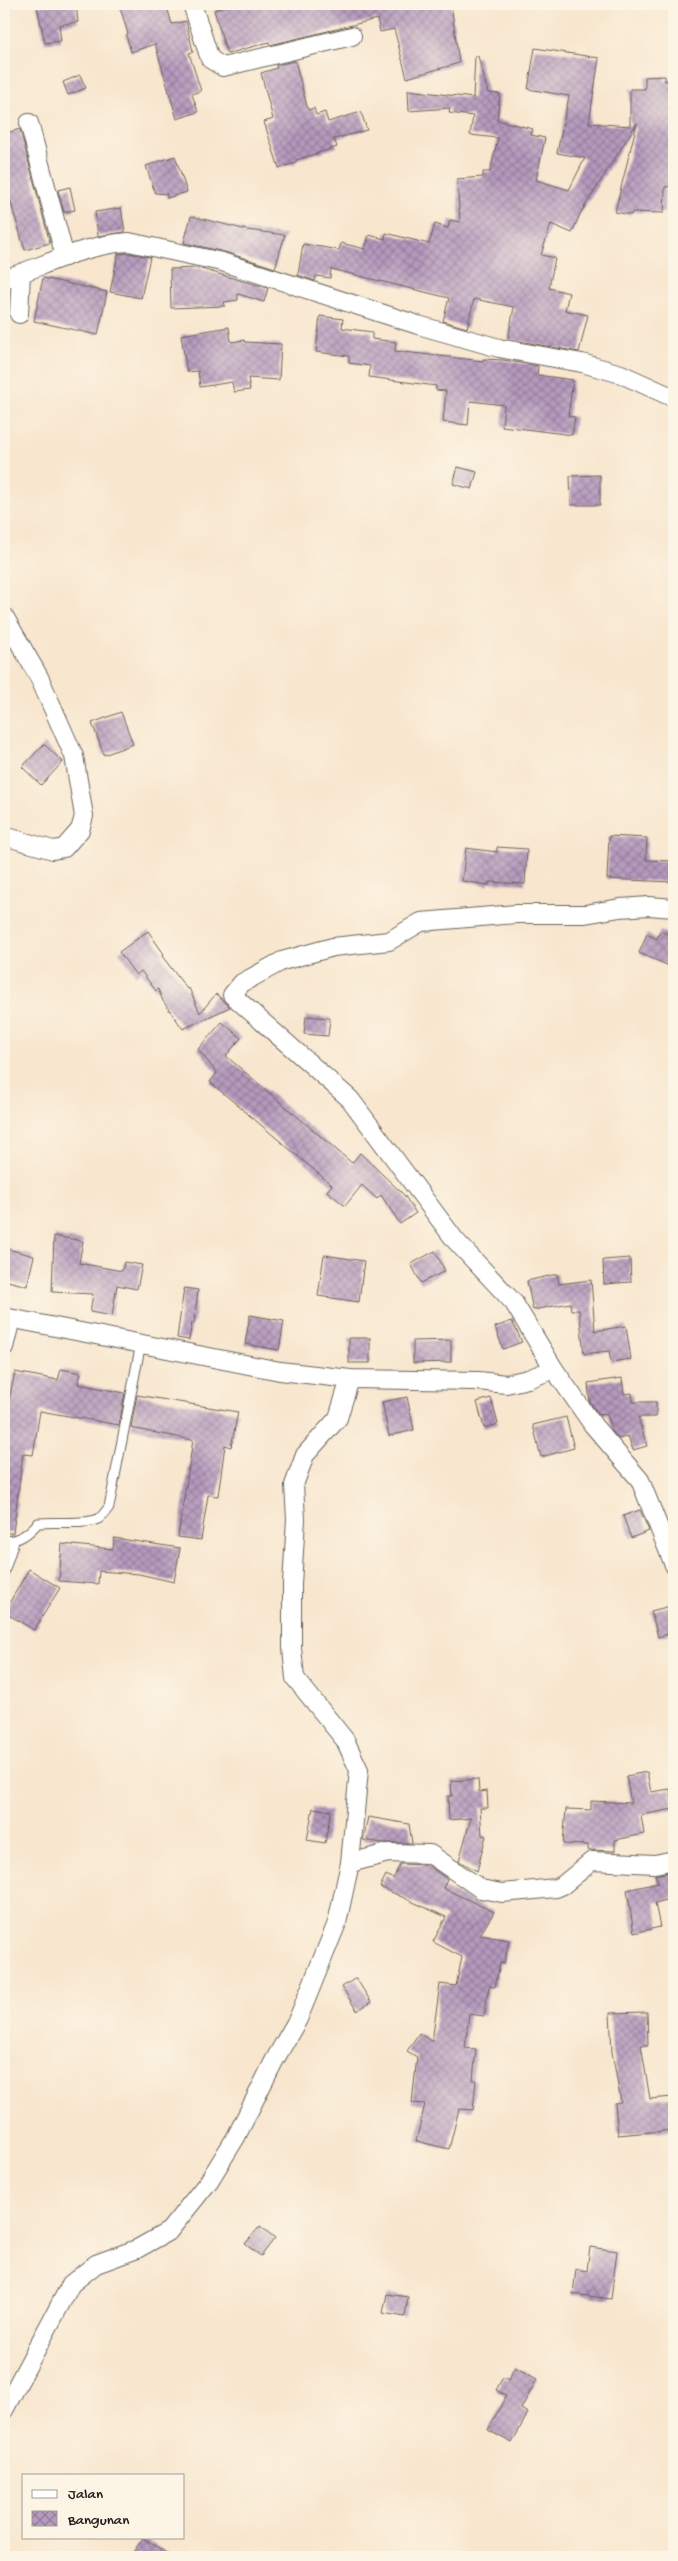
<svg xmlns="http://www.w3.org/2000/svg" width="678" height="2561" font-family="'Gochi Hand',sans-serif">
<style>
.building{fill:url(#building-cross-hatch)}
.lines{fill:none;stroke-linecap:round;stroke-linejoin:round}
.lane-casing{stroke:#69635a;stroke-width:11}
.street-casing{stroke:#69635a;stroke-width:20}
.lane{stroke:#fff;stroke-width:9}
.street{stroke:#fff;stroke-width:18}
</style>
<defs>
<pattern id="building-cross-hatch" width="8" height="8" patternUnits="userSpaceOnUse" patternTransform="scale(1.25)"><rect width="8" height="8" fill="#b69abe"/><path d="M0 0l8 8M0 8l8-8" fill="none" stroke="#937d9a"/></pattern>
</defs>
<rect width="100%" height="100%" fill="#fcf5e5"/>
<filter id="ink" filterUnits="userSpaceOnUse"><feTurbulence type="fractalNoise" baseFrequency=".02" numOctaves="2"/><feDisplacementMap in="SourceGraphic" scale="10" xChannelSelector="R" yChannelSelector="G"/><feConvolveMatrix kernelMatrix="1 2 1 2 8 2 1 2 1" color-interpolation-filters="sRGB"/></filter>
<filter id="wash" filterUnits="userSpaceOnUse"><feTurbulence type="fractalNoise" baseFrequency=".0096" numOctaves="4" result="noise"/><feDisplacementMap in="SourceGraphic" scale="20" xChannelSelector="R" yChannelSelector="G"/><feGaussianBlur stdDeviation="1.12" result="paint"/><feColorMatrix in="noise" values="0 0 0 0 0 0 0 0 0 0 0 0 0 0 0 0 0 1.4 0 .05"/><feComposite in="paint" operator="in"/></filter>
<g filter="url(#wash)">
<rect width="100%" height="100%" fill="#f8e6ce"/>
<g id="blocks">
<g class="building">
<polygon points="53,4 76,4 78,22 59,25 61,41 45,43 37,6"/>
<polygon points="119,4 166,4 172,24 186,21 193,52 189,53 201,91 192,94 198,112 177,119 155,44 131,52 126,35 128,34"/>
<polygon points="233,4 451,4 459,63 407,78 394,29 380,32 377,19 270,45 269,42 227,54 214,10"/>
<polygon points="535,48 599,58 589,123 630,126 630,89 645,89 645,77 665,76 665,81 674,79 674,186 665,187 664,213 632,212 631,215 615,212 637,123 580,214 572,233 551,224 541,255 555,258 549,288 569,293 565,310 588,315 579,352 508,339 514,307 474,299 467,328 443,321 449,298 331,269 330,278 316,276 315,281 298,275 303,244 339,250 341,243 365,249 369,235 385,239 386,233 429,244 435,224 448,228 450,220 460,222 457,179 483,177 483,172 490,172 498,138 470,135 473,116 449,113 450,108 409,111 408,90 473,98 475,56 478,56 488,93 500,94 497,120 533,129 531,135 545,138 536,180 569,190 585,158 557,153 569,96 528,89"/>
<polygon points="295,61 308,110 314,108 316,115 325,112 328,122 361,112 367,130 334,139 337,147 296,160 296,163 279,168 264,122 273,119 261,73 277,68 276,65"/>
<polygon points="80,75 86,88 68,95 63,82"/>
<polygon points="20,129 50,243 25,250 4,180 4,134"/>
<polygon points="175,156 187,192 167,198 167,194 155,193 146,166"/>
<polygon points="70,187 75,210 64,212 58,190"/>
<polygon points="121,208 125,232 98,236 95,212"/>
<polygon points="191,216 247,230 285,235 275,268 225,252 184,243"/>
<polygon points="128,253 150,257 141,298 110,292 118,254"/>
<polygon points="198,268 268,288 264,302 238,294 238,300 224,302 225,306 171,308 170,269"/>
<polygon points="43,278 107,292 98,335 34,321"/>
<polygon points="320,316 343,319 342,328 372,332 372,339 396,342 395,351 483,361 483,359 503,360 538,366 537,375 573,380 568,416 575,417 572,435 502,426 504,405 470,401 468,425 443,422 446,391 436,390 436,386 369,377 370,366 349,363 349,356 316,352"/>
<polygon points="229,327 231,342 244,340 245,342 281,344 279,380 248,378 250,390 234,392 232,382 200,387 198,371 187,372 181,335"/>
<polygon points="458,467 477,472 472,489 453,484"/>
<polygon points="600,475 600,505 571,505 570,476"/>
<polygon points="121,712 133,744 104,755 92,723"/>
<polygon points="44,744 63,762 41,785 22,767"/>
<polygon points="609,836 647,838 646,860 673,861 672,882 607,879"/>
<polygon points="497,847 527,849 525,884 489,882 489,885 462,881 466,848 497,852"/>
<polygon points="148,931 164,954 162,956 187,989 189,988 200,1013 216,994 230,1007 183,1029 163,1001 158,989 156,991 141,971 136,975 119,952"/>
<polygon points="660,931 674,937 674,968 639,953 647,934 657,939"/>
<polygon points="306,1016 330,1018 328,1036 304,1034"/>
<polygon points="222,1022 241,1038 226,1056 352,1163 360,1153 404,1195 416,1213 400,1224 381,1195 377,1199 362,1185 345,1206 327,1191 332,1185 210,1082 217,1073 198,1049"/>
<polygon points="54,1236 83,1241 79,1263 122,1271 124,1262 142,1265 137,1289 117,1285 112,1316 90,1312 93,1294 52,1292"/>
<polygon points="4,1248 34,1256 27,1286 4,1280"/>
<polygon points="435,1251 445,1271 421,1283 411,1264"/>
<polygon points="324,1255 364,1261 359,1302 318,1296"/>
<polygon points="630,1258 631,1282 604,1284 603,1260"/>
<polygon points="557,1274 559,1284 591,1280 595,1331 626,1326 631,1359 611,1362 609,1351 584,1354 579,1310 571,1310 570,1303 533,1310 527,1281"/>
<polygon points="184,1288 198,1290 194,1323 192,1323 189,1340 177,1338"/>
<polygon points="250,1315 284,1321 279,1350 245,1344"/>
<polygon points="512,1321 522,1342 503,1349 495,1327"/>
<rect x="349" y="1338" width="21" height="25"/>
<polygon points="451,1340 451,1362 413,1363 413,1341"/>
<polygon points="61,1369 81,1373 78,1384 125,1393 119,1425 40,1411 33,1455 23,1454 13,1533 4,1533 4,1423 15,1372 58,1380"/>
<polygon points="622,1378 624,1394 632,1393 633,1402 656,1402 656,1417 638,1417 647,1446 633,1450 628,1436 619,1439 613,1432 607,1414 599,1415 590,1402 588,1383"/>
<polygon points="137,1395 238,1412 231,1447 225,1445 218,1496 208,1495 201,1540 178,1537 193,1440 131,1428"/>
<polygon points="407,1397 414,1430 389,1436 382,1402"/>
<polygon points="491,1398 498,1424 484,1428 477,1402"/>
<polygon points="566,1417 574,1448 541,1457 533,1425"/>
<polygon points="640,1510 649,1531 631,1538 623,1516"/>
<polygon points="114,1538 180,1548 174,1582 139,1574 99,1571 98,1584 59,1581 62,1544 113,1549"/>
<polygon points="29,1569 60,1588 34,1630 4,1612"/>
<polygon points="674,1605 674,1632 658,1637 651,1611"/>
<polygon points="647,1772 651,1792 670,1789 674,1809 641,1815 644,1834 615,1840 615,1851 588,1850 588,1845 563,1844 566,1809 591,1810 591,1801 631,1803 626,1776"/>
<polygon points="478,1779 479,1792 487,1791 488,1808 480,1808 482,1835 486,1836 477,1871 459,1861 471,1818 449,1820 448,1796 452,1796 451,1781"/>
<polygon points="313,1808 331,1811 325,1843 307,1840"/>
<polygon points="368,1817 409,1824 412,1843 383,1843 363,1840"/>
<polygon points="400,1864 427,1865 447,1879 443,1888 494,1912 480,1935 509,1940 504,1964 500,1963 495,1987 489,1986 484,2016 469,2014 465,2048 476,2049 473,2080 476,2080 473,2110 459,2109 449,2149 416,2141 425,2104 412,2103 417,2057 407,2051 419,2033 432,2042 440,1984 456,1986 462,1957 433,1942 446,1917 380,1887 386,1875 393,1879"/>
<polygon points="674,1871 674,1898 655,1903 660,1927 634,1933 627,1890 658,1883 655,1875"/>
<polygon points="356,1978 371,2002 357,2011 342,1987"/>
<polygon points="647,2012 648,2045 641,2045 650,2099 673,2097 674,2130 618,2135 615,2103 621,2102 612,2052 610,2013"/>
<polygon points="260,2226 275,2238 261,2256 245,2244"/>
<polygon points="590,2247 617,2251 611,2299 573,2294 576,2269 587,2271"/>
<polygon points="387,2294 408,2297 405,2317 383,2313"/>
<polygon points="515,2367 537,2379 521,2409 528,2413 512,2443 488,2430 506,2396 496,2390 503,2377 508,2380"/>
<polygon points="143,2538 173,2557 130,2557"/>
</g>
</g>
</g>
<g filter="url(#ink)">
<use href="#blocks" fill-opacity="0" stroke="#69635a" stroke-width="1"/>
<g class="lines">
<defs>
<g id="lane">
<path d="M 4,1541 C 19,1541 28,1534 38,1523 C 54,1521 86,1525 98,1519 C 102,1517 106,1511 109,1507 L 141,1343"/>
<polyline points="4,1572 14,1541"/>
</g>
<g id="street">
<polyline points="192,4 210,59 223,67 352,36"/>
<polyline points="29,123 65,257"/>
<path d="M 4,279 C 44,266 86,244 129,242 L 222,262 L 418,325 L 499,348 L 582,363 L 621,374 L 674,398"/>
<polyline points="19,314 21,273"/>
<polyline points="4,616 39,677 74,756 84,816 80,830 64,848 53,850 4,836"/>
<polyline points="674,908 649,906 620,908 585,914 516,914 421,922 389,941 333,947 282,961 242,983 232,995 350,1099 455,1240 514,1303 554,1369 593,1425 640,1480 674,1565"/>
<polyline points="4,1317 280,1371 350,1379 478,1381 506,1384 528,1379 554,1369"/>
<polyline points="4,1347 11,1319"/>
<polyline points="350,1863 388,1853 430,1854 481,1889 502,1893 556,1888 563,1885 592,1861 655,1864 674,1860"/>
<polyline points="4,2410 71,2284 96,2264 137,2249 169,2231 209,2181 236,2137 274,2061 298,2019 337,1923 350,1863 359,1770 345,1740 295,1678 292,1648 292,1584 296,1519 294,1485 305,1455 338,1418 350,1379"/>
</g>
</defs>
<use href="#lane" class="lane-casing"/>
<use href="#street" class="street-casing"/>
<use href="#lane" class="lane"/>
<use href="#street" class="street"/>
</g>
</g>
<rect width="678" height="2561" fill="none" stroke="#fcf5e5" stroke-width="20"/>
<rect x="22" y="2474" width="162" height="65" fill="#fcf5e5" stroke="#a29e95"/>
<rect x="32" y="2490" width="25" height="8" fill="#ffffff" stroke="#a29e95"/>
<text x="68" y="2498" font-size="15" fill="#1c1c1c">Jalan</text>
<rect x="32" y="2511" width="25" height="15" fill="url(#building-cross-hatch)" stroke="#a29e95"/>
<text x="68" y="2524" font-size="15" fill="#1c1c1c">Bangunan</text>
</svg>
